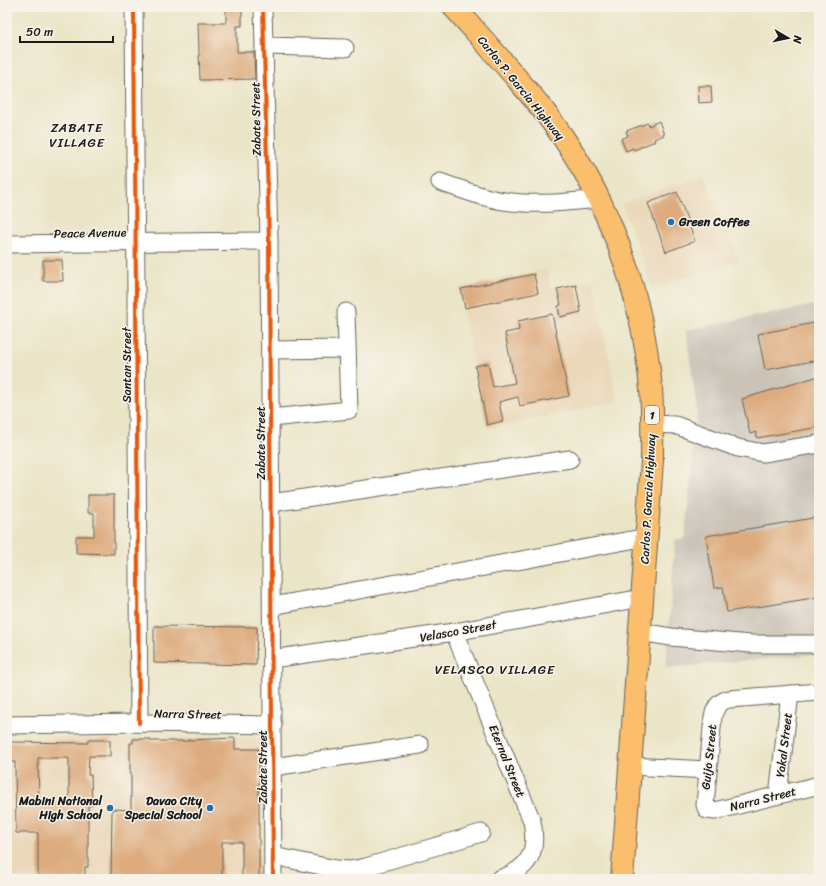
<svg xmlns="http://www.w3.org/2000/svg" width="826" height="886" font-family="Sriracha,sans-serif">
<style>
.built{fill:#ebd8ba}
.industrial{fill:#cbc3b8}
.building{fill:#ddab7e;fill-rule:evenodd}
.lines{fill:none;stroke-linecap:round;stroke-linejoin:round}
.minor-casing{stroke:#646258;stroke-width:19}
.highway-casing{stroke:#646258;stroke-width:24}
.minor{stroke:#fff;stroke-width:17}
.highway{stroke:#fabe6d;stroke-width:22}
.cycleway-casing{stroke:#f7f3e8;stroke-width:6}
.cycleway{stroke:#e8590c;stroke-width:4}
.poi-dot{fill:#1f6fb2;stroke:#f7f3e8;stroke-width:1.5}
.labels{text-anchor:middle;stroke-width:3;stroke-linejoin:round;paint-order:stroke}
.shield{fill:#f7f3e8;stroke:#5e5c59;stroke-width:1}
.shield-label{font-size:11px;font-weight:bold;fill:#1c1c1c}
.street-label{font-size:12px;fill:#1c1c1c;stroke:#f7f3e8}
.poi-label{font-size:12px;font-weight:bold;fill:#1c1c1c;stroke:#f7f3e8;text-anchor:end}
.neighbourhood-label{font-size:13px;letter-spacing:1px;fill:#1c1c1c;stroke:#f7f3e8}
</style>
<rect width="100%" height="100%" fill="#f7f3e8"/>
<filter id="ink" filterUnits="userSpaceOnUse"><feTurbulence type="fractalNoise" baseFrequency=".025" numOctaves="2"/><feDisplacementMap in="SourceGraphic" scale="8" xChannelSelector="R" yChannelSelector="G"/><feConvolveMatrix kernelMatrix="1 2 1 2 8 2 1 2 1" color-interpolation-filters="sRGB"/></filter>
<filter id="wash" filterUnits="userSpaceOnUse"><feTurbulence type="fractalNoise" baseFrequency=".012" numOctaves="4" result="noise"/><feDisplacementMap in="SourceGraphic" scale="16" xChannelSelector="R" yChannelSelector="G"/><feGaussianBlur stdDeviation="0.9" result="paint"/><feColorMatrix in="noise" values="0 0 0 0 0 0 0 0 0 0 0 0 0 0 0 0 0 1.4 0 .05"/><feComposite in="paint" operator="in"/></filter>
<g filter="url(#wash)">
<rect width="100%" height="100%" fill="#ebe5c7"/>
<g class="built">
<polygon points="703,175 739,260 653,288 622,204"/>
<polygon points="547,269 551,288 593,279 618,401 487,429 458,288"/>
<polygon points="262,737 262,879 7,879 7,739"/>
</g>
<polygon class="industrial" points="819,304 819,654 666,668 675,540 685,538 697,412 686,330"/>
<g id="blocks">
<g class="building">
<polygon points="226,7 242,7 242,26 237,26 237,52 254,52 255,79 200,80 198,23 226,23"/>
<polygon points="698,86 711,86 712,102 699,103"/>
<polygon points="659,121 664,135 654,139 655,141 634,150 633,148 626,151 621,139 628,136 626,131 648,123 649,126"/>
<polygon points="677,192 695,241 666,252 648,203"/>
<polygon points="43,260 62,260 63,281 43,281"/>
<polygon points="534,274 538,293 465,308 461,289"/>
<polygon points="576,285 581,312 560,317 558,306 561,305 557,289"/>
<polygon points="552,314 569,396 520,406 518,397 499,402 503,421 487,425 475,366 488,363 493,387 515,383 505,333 519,330 518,321"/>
<polygon points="819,322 819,360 765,370 758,334"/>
<polygon points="819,376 819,427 757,438 756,432 750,434 742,399"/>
<polygon points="88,495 114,495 114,554 76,553 76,536 94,536 94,513 88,513"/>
<polygon points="819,517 819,597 727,612 723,587 714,588 706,536"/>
<polygon points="154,626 257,627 256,665 154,663"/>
<polygon points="235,738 235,749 259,749 259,879 242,879 242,842 222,842 222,879 111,879 112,809 131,810 131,772 130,771 130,743 133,743 133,739 150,739 150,741 188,741 188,740"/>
<path d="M 88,740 L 110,740 L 110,756 L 89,756 L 88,775 L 91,775 L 92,805 L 88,805 L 88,867 L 85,867 L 85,879 L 38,879 L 38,833 L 16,833 L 15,762 L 7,762 L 7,742 L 88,743 ZM 38,758 L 68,758 L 69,760 L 69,804 L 39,804 Z"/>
</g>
</g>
</g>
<g filter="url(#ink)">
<use href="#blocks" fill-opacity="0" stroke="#646258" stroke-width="1"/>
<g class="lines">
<defs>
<g id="minor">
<polyline points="134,7 139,723"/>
<polyline points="263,7 269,241 273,879"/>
<polyline points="264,46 345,48"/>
<path d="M 440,182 C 461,189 482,198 504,201 C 536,206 568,202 599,199"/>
<polyline points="7,244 269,241"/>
<polyline points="270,350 347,349"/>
<polyline points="271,418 349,410 346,312"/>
<polyline points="652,424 675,425 738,448 763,453 819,444"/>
<polyline points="271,503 570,459"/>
<polyline points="272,606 647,537"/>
<path d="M 454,632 L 532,821 C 538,852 530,869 499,879"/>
<polyline points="640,632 671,637 751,644 819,644"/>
<polyline points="272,659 454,632 642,598"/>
<path d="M 819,692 L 729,699 C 719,701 715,707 713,717 L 705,805 L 707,810 L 715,811 L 819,785"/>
<polyline points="7,725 139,723 273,725"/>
<polyline points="630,766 708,770"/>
<polyline points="273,767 420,745"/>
<polyline points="778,795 790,694"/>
<polyline points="273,856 336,869 349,870 366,867 481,833"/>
</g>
<path id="highway" d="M 454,7 C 484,41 515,75 543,110 C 606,190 642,288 651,389 C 653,413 652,437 652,461 L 622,879"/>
</defs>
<use href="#minor" class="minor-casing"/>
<use href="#highway" class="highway-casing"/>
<use href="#minor" class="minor"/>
<use href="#highway" class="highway"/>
<defs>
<g id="cycleway">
<polyline points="134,7 139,723"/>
<polyline points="263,7 269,241 273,879"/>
</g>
</defs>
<use href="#cycleway" class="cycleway-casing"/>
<use href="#cycleway" class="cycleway"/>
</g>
</g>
<g class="poi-dot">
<circle cx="671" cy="222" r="4"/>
<circle cx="110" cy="808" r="4"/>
<circle cx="210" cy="808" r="4"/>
</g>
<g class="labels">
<rect class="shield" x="645" y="406" width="14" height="18" rx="3"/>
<g class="shield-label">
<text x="652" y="419">1</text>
</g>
<g class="street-label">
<text transform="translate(521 88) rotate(51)" y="4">Carlos P. Garcia Highway</text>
<text transform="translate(256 119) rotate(-91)" y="4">Zabate Street</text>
<text transform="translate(90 233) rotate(-1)" y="4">Peace Avenue</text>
<text transform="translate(127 365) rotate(-90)" y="4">Santan Street</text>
<text transform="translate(261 443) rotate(-90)" y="4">Zabate Street</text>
<text transform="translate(648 499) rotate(-87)" y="4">Carlos P. Garcia Highway</text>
<text transform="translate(458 631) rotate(-10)" y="4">Velasco Street</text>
<text transform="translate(188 714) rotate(1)" y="4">Narra Street</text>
<text transform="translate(784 745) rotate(-83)" y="4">Yakal Street</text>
<text transform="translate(709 757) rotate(-84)" y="4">Guijo Street</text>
<text transform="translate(507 761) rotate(68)" y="4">Eternal Street</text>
<text transform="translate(263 767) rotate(-90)" y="4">Zabate Street</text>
<text transform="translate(763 799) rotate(-14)" y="4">Narra Street</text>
</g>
<g class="poi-label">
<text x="679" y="226" text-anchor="start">Green Coffee</text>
<text x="102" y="805">Mabini National<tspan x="102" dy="14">High School</tspan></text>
<text x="202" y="805">Davao City<tspan x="202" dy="14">Special School</tspan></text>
</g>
<g class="neighbourhood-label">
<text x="77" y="132">ZABATE<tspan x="77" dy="15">VILLAGE</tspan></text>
<text x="495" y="674">VELASCO VILLAGE</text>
</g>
</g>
<rect width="826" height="886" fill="none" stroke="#f7f3e8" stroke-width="24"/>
<g transform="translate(788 38) rotate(99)" stroke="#f7f3e8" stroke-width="3" paint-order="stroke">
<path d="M0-3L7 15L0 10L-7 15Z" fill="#1c1c1c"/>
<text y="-6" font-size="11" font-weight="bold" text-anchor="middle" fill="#1c1c1c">N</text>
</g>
<path d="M20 36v6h93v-6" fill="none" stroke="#1c1c1c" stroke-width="2"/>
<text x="26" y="36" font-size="12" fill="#1c1c1c" stroke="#f7f3e8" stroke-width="3" paint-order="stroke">50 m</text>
</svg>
